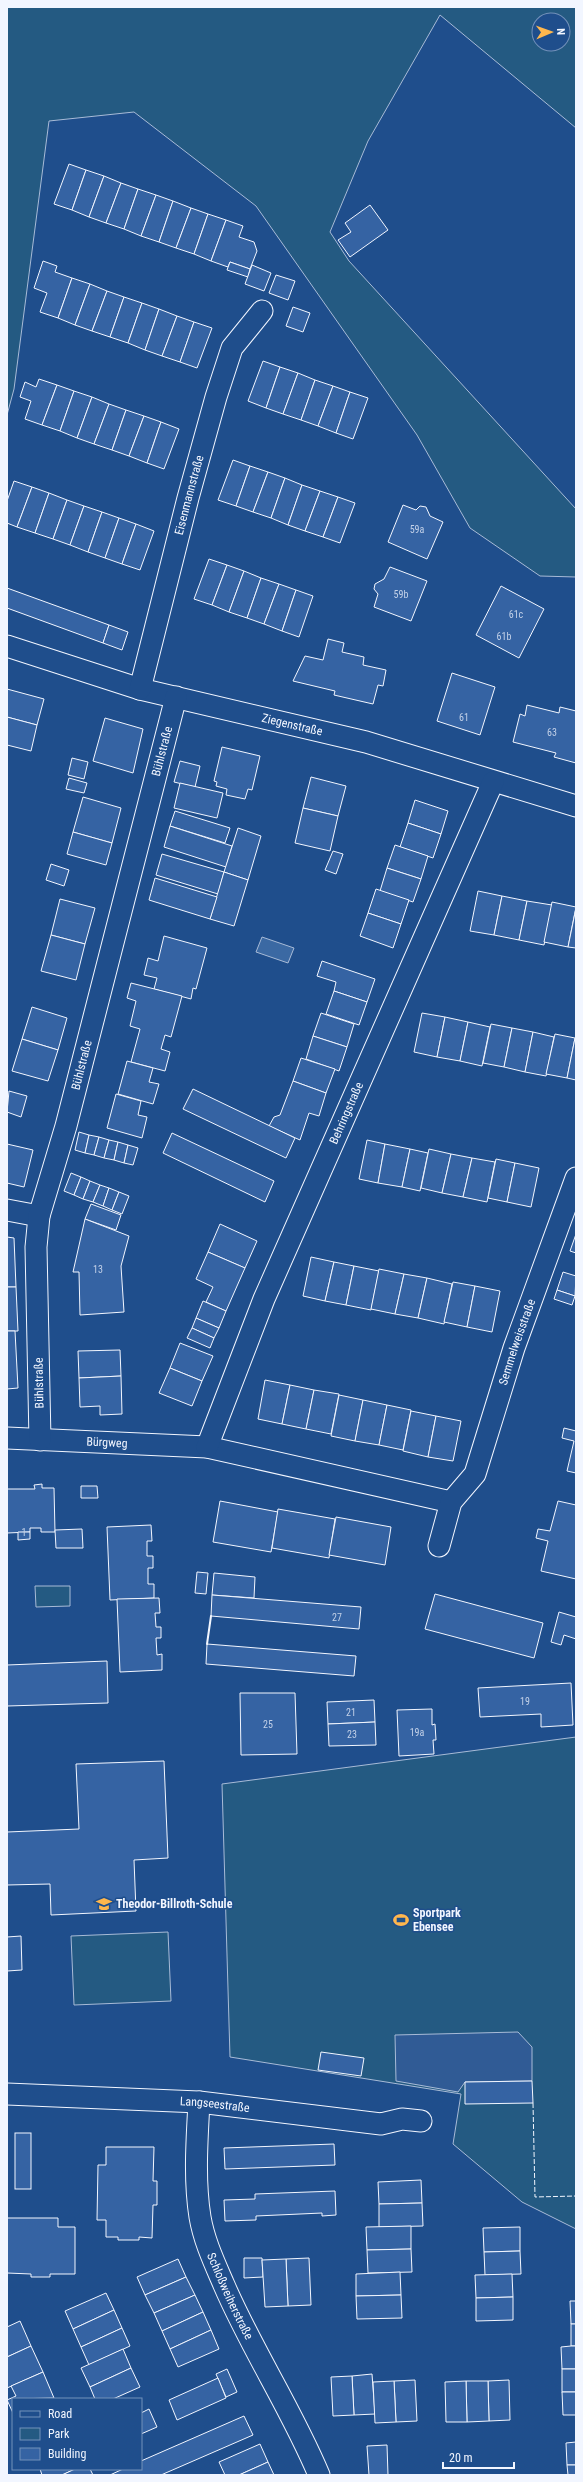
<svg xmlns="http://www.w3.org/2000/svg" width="583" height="2482" font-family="'Roboto Condensed',sans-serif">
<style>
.green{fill:#245a82;stroke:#a8bbd7;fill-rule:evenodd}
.parking{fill:#305b95;stroke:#a8bbd7}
.water{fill:#3b69a3;stroke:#a8bbd7}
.building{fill:#3563a3;stroke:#f2f6ff}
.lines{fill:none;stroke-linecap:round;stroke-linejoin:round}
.street-casing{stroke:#f2f6ff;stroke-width:23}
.street{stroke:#1f4e8c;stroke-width:21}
.fence{stroke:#f2f6ff;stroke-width:1;stroke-dasharray:5 2;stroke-linecap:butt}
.wall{stroke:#f2f6ff;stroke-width:2}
.labels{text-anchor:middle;stroke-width:3;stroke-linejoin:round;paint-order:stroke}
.number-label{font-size:10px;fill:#c3d1e8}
.street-label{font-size:12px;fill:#f2f6ff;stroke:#1f4e8c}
.poi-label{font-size:12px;font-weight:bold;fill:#f2f6ff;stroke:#1f4e8c;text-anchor:start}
</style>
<rect width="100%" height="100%" fill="#1f4e8c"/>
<g class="green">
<path d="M 7,7 L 576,7 L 576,128 L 440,15 L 368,141 L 330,232 L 349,261 L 576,509 L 576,577 L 540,576 L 470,528 L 417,435 L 256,206 L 134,112 L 49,121 L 14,389 L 7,415 ZM 539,20 L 563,20 L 563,44 L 539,44 Z"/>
<polygon points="35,1586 70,1586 70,1606 36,1607"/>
<polygon points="576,1737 576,2229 522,2202 453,2144 461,2094 230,2057 222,1784"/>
<polygon points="168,1932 171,2001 74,2005 71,1936"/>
</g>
<polygon class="parking" points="518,2032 532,2047 532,2081 465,2082 458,2092 396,2081 395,2035"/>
<polygon class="water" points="262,937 294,948 288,963 256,952"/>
<g class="building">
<polygon points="69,164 86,170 72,210 54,204"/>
<polygon points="86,170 104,176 89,217 72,210"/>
<polygon points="104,176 121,183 106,223 89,217"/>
<polygon points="121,183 138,189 124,229 106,223"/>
<polygon points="138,189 156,195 141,236 124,229"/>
<polygon points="156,195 173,201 159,242 141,236"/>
<polygon points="173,201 191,208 176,248 159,242"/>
<polygon points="370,205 388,230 350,257 338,240 351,232 345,223"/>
<polygon points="191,208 208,214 194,254 176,248"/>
<polygon points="208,214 226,220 211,261 194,254"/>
<polygon points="226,220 243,226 239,237 254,242 257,251 250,269 230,262 228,267 211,261"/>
<polygon points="43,261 57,266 55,272 72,278 58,318 40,312 47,293 34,288"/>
<polygon points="230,262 250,269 248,277 227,270"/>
<polygon points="252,265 271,273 264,291 245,284"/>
<polygon points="276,275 295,281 288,300 269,293"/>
<polygon points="72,278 90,284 75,325 58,318"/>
<polygon points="90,284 107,291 92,331 75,325"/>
<polygon points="107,291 124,297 110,337 92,331"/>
<polygon points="124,297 142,303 128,343 110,337"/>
<polygon points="142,303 159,309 145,350 128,343"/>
<polygon points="293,307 310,313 303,332 286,326"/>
<polygon points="159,309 177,316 162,356 145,350"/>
<polygon points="177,316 194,322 180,362 162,356"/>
<polygon points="194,322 212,328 197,368 180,362"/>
<polygon points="263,361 280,367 266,408 248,401"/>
<polygon points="280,367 298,373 283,414 266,408"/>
<polygon points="298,373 315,380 301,420 283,414"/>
<polygon points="39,379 57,385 42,425 25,419 31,401 20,397 25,382 36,387"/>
<polygon points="315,380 333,386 318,426 301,420"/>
<polygon points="57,385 74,391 60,431 42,425"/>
<polygon points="333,386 350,392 336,433 318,426"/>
<polygon points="74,391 92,397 77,438 60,431"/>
<polygon points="350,392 368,398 353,439 336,433"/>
<polygon points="92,397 109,404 94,444 77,438"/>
<polygon points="109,404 126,410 112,450 94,444"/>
<polygon points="126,410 144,416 129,456 112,450"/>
<polygon points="144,416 161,422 147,463 129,456"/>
<polygon points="161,422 179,429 164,469 147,463"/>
<polygon points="233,460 250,466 236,506 218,500"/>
<polygon points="250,466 268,472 253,512 236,506"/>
<polygon points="268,472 285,478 271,518 253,512"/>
<polygon points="285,478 302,485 288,525 271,518"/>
<polygon points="14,481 32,487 17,527 7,523 7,501"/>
<polygon points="302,485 320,491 305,531 288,525"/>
<polygon points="32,487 49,493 35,533 17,527"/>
<polygon points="320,491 338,497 323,537 305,531"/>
<polygon points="49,493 67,500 53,539 35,533"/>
<polygon points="338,497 355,503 340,543 323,537"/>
<polygon points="67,500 84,506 70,545 53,539"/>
<polygon points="403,505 416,510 420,506 426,507 430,516 443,522 427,559 388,542"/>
<polygon points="84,506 102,512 88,552 70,545"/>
<polygon points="102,512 119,518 105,558 88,552"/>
<polygon points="119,518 136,524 122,564 105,558"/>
<polygon points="136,524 154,531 140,570 122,564"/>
<polygon points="209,559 227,565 212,605 194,599"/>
<polygon points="227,565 244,571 229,612 212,605"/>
<polygon points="390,567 427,581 411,621 374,607 378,594 374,589 375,584 384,579"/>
<polygon points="244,571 261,578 247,618 229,612"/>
<polygon points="261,578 279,584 264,624 247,618"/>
<polygon points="279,584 296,590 282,631 264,624"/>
<polygon points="501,586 544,609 519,658 476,635"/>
<polygon points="7,588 109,625 103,643 7,608"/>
<polygon points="296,590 313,596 299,637 282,631"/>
<polygon points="109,625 128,632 122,650 103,643"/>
<polygon points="328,639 344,643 342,652 364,657 363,665 386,670 383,686 378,685 373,704 334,695 335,691 293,681 305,656 323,660"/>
<polygon points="452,673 495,687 480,735 437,721"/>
<polygon points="7,689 44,699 37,725 7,717"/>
<polygon points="527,705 559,713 560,707 576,711 576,763 554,757 556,753 513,742 520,714 525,716"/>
<polygon points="7,717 37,725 31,751 7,745"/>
<polygon points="105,718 143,729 133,773 93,761"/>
<polygon points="222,747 260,756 252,790 248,789 245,799 226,795 227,789 216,786 217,782 214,781"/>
<polygon points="72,758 88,762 84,779 68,775"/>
<polygon points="180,761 200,766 195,787 174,782"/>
<polygon points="311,777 346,786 338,816 303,808"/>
<polygon points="69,778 87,783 84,793 66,789"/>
<polygon points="180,783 223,793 217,818 174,808"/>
<polygon points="83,797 121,808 112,843 73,832"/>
<polygon points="415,800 448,811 441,834 408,823"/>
<polygon points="303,808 338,816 330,851 295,843"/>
<polygon points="175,811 230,828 225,843 170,826"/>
<polygon points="408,823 441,834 433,858 400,847"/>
<polygon points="170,826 232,846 226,867 164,847"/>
<polygon points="238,828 261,836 248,880 224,872"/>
<polygon points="73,832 112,843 106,865 67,854"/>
<polygon points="395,845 428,856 421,879 387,868"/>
<polygon points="333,851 343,854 336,874 325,870"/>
<polygon points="162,854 224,872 218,894 156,875"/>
<polygon points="51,864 69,870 64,886 46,880"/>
<polygon points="387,868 421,879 413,902 380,891"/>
<polygon points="224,872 248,880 234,926 210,919"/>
<polygon points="155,878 217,897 210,919 149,900"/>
<polygon points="376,889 409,900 401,924 368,913"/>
<polygon points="478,891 502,896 494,935 470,931"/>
<polygon points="502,896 527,901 519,940 494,935"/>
<polygon points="60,899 95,908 85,944 51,935"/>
<polygon points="527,901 552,905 544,945 519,940"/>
<polygon points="552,902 576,907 568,947 544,942"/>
<polygon points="576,908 576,948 568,947"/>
<polygon points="368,913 401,924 393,948 360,936"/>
<polygon points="51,935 85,944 76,980 41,971"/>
<polygon points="164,936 207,948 196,989 193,988 191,999 154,989 157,978 144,975 148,958 158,961"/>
<polygon points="322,961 375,979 367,1002 334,991 336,982 317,976"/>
<polygon points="131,983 182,996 171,1037 165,1035 161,1049 170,1052 165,1071 131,1062 140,1029 130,1026 136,1001 127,998"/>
<polygon points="334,991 367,1002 359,1025 326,1014"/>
<polygon points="32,1007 67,1018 58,1050 22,1039"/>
<polygon points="321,1013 354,1024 347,1047 313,1036"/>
<polygon points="422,1013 445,1017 437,1057 414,1052"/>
<polygon points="445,1017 468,1022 460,1061 437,1057"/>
<polygon points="468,1022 490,1027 482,1066 460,1061"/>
<polygon points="491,1024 512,1028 504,1067 483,1063"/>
<polygon points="512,1028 533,1032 525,1072 504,1067"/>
<polygon points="533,1032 554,1037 546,1076 525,1072"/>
<polygon points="555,1034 575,1038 567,1078 546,1074"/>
<polygon points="313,1036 347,1047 339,1071 306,1059"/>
<polygon points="575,1038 576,1038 576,1080 567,1078"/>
<polygon points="22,1039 58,1050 48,1081 12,1071"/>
<polygon points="301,1058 335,1069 326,1093 293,1081"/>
<polygon points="127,1061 153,1068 149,1082 159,1084 153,1104 118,1094"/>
<polygon points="293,1081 326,1093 319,1116 309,1113 300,1140 269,1126 274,1117 280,1115"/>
<polygon points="193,1089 295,1138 286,1158 183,1109"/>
<polygon points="9,1091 27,1096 21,1117 7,1112"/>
<polygon points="116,1094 141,1101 138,1115 147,1117 142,1138 107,1128"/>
<polygon points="79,1132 89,1135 85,1153 75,1150"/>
<polygon points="172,1133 274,1181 265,1202 163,1153"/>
<polygon points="89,1135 99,1137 94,1155 85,1153"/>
<polygon points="99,1137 109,1140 104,1158 94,1155"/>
<polygon points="109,1140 118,1142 114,1160 104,1158"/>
<polygon points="367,1140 385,1144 378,1183 359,1179"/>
<polygon points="118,1142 128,1145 124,1163 114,1160"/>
<polygon points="7,1144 33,1150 24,1187 7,1183"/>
<polygon points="385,1144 410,1149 402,1187 378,1183"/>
<polygon points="128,1145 138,1148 133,1165 124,1163"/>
<polygon points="410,1149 428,1153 420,1191 402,1187"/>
<polygon points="429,1149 451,1154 442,1193 421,1188"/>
<polygon points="451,1154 472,1158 463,1197 442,1193"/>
<polygon points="472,1158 495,1162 487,1202 463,1197"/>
<polygon points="496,1159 515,1163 507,1202 488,1198"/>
<polygon points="515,1163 539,1168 531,1207 507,1202"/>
<polygon points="71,1173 81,1177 74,1195 64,1191"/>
<polygon points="81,1177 90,1181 83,1199 74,1195"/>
<polygon points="90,1181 100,1185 93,1202 83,1199"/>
<polygon points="100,1185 109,1188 103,1206 93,1202"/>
<polygon points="109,1188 119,1192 112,1210 103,1206"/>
<polygon points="119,1192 129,1196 122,1214 112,1210"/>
<polygon points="91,1204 121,1215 116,1230 85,1219"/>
<polygon points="85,1219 129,1236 121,1266 124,1312 80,1315 79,1272 73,1272"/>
<polygon points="220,1224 257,1241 245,1268 208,1252"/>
<polygon points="576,1234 576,1253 570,1251"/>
<polygon points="7,1237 14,1238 16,1287 7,1287"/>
<polygon points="208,1252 245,1268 226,1311 206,1302 213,1287 196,1279"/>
<polygon points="311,1257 334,1262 325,1301 303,1296"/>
<polygon points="334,1262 354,1266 346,1305 325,1301"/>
<polygon points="354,1266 379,1271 371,1310 346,1305"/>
<polygon points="379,1269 404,1274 395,1314 371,1309"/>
<polygon points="563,1272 576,1276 575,1296 557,1290"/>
<polygon points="404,1274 427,1278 418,1318 395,1314"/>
<polygon points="427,1278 452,1284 444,1324 418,1318"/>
<polygon points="453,1282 475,1286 467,1327 444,1322"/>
<polygon points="475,1286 500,1291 492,1332 467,1327"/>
<polygon points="7,1287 16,1287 18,1331 7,1331"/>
<polygon points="557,1290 575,1296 572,1305 554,1299"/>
<polygon points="203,1301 226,1311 219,1328 196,1318"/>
<polygon points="196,1318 219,1328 214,1338 192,1328"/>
<polygon points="192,1328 214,1338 210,1348 187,1338"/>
<polygon points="7,1331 15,1331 18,1388 7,1389"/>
<polygon points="180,1343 213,1356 202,1381 170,1368"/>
<polygon points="120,1350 121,1376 79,1378 78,1351"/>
<polygon points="170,1368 202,1381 192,1406 159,1393"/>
<polygon points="121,1376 122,1414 100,1415 100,1406 80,1407 79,1378"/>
<polygon points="265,1380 290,1385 282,1424 258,1419"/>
<polygon points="290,1385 314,1390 306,1429 282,1424"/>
<polygon points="314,1390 339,1394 331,1434 306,1429"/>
<polygon points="339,1395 363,1400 355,1441 331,1436"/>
<polygon points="363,1400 387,1405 379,1445 355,1441"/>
<polygon points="387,1405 411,1410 403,1450 379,1445"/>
<polygon points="411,1411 436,1416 428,1457 403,1451"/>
<polygon points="436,1416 461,1421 453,1461 428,1457"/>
<polygon points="564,1428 576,1431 576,1473 567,1471 574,1441 562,1438"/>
<polygon points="42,1484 42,1488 54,1488 55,1532 41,1532 41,1528 30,1528 30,1532 7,1533 7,1489 35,1489 34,1485"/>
<polygon points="81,1486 97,1486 98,1498 81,1498"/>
<polygon points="220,1501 278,1512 271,1552 213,1542"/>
<polygon points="558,1501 576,1505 576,1579 541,1571 548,1541 536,1538 538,1529 550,1531"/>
<polygon points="278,1509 335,1519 329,1558 272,1548"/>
<polygon points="336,1517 391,1527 385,1565 329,1555"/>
<polygon points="151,1525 152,1541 147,1541 147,1556 153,1556 153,1568 148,1568 148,1584 154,1584 154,1598 110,1600 107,1527"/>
<polygon points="82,1529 83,1548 56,1548 55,1530"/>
<polygon points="18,1532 30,1532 30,1539 18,1540"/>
<polygon points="197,1572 208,1573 206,1594 195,1593"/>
<polygon points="214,1573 255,1577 254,1598 212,1595"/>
<polygon points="435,1594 543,1623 534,1658 425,1629"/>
<polygon points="212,1595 361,1607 359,1629 211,1616"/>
<polygon points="159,1598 160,1613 155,1613 156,1627 161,1627 161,1638 156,1638 157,1655 162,1654 162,1670 120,1672 117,1599"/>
<polygon points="559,1612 576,1617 576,1639 564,1635 561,1645 551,1642"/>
<polygon points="207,1644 356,1656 354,1676 206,1664"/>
<polygon points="107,1661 108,1703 7,1706 7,1665"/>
<polygon points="571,1683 573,1725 541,1727 541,1714 480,1717 478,1688"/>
<polygon points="240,1693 295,1693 297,1754 241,1755"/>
<polygon points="374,1700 375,1722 328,1724 327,1702"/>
<polygon points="432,1709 432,1725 435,1724 436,1740 433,1740 434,1754 399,1756 397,1710"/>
<polygon points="375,1722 376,1745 329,1746 328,1724"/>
<polygon points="164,1761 168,1858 134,1860 136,1911 51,1915 50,1884 7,1885 7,1832 79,1829 76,1764"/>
<polygon points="21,1936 22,1970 7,1971 7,1937"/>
<polygon points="321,2052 364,2058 361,2076 318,2070"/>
<polygon points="532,2081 533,2103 465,2104 465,2082"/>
<rect x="15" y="2133" width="16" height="56"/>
<polygon points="334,2144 335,2165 225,2169 224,2148"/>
<polygon points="106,2147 154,2147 153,2181 157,2181 157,2205 153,2205 152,2238 139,2237 139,2240 118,2240 118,2237 106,2237 106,2220 97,2220 98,2165 106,2165"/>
<polygon points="421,2180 422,2203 379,2204 378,2182"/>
<polygon points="335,2191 336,2215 322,2216 322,2213 256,2216 256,2220 225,2221 224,2200 255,2199 255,2194"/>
<polygon points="422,2203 423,2226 379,2227 379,2204"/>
<polygon points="7,2218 58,2218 58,2227 75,2227 75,2274 50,2274 50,2277 31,2277 31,2274 7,2273"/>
<polygon points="411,2226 411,2249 367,2250 366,2227"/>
<polygon points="520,2227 520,2251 484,2252 483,2228"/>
<polygon points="411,2249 412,2272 368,2273 367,2250"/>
<polygon points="520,2251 521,2274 485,2275 484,2252"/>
<polygon points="244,2258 262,2258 263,2277 244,2278"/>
<polygon points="309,2258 311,2305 288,2306 286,2259"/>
<polygon points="178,2259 186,2277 145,2295 137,2277"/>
<polygon points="286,2259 288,2306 265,2307 262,2260"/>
<polygon points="400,2272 401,2295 356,2296 356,2274"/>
<polygon points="512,2274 513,2297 476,2298 475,2275"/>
<polygon points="186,2277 195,2295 154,2313 145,2295"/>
<polygon points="106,2293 114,2310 73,2329 65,2311"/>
<polygon points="195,2295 203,2312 162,2331 154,2313"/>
<polygon points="401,2295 402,2318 357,2319 356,2296"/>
<polygon points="513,2297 513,2320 476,2321 476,2298"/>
<polygon points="570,2301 576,2301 576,2324 571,2324"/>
<polygon points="114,2310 122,2328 81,2347 73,2329"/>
<polygon points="203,2312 211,2330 170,2349 162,2331"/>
<polygon points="20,2321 31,2346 7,2357 7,2327"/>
<rect x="571" y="2324" width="5" height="22"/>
<polygon points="122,2328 130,2346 89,2365 81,2347"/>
<polygon points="211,2330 219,2349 178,2367 170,2349"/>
<polygon points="31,2346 43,2372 7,2388 7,2357"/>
<polygon points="571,2346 576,2346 576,2369 562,2369 561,2347"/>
<polygon points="123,2349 131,2368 90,2387 81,2368"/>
<polygon points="131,2368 140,2387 113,2399 95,2399 90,2387"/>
<polygon points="227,2369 237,2392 226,2397 216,2374"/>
<rect x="562" y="2369" width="14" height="23"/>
<polygon points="43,2372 54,2398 13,2399 13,2413 7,2400 16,2396 11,2386"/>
<polygon points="372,2374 375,2414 354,2415 352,2376"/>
<polygon points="352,2376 354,2415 333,2416 331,2377"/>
<polygon points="218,2378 226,2398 177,2420 169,2400"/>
<polygon points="415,2380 417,2421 396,2422 394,2381"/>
<polygon points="509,2380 510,2420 489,2421 488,2381"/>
<polygon points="394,2381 396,2422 375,2423 373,2382"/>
<polygon points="466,2381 488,2381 489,2421 467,2422"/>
<polygon points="466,2381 467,2422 446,2422 445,2382"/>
<polygon points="562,2392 576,2392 576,2415 563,2415"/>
<polygon points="149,2409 157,2427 141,2434 141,2413"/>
<polygon points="244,2416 253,2435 161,2475 110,2475 123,2469 141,2469 141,2461"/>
<polygon points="576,2442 576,2465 567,2465 566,2443"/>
<polygon points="260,2444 268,2462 239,2475 225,2475 219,2462"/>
<polygon points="387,2445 388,2475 369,2475 367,2446"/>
<polygon points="268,2462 274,2475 239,2475"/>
<polygon points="567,2465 576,2465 576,2475 568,2475"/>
<polygon points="40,2469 75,2469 62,2475 42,2475"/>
<polygon points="75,2469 90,2469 93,2475 62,2475"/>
</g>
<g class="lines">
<defs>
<g id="street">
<path id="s1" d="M 7,646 L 140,689 L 366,742 L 576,806"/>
<path id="s2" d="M 140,689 L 188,498 L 216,397 L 232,348 L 262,311"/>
<polyline points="7,1210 39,1216"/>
<path id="s3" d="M 7,1438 L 207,1447 L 451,1502"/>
<path id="s4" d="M 40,1440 L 36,1247 L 39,1216 L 66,1126 L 176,697"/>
<path id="s5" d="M 207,1447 L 264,1299 L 493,782"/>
<path id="s6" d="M 439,1546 L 451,1502 L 475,1474 L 514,1348 L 576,1178"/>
<path id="s7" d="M 7,2094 L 199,2102 L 381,2124 L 402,2119 L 421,2121"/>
<path id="s8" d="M 199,2102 C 197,2140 194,2179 200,2217 C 204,2241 215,2264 224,2285 C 252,2350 292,2410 319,2475"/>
</g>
</defs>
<use href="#street" class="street-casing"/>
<use href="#street" class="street"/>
<polyline class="fence" points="533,2103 535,2197 576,2196"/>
<polyline class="wall" points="207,1644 211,1616"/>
</g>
<defs>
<symbol id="school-bare" viewBox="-9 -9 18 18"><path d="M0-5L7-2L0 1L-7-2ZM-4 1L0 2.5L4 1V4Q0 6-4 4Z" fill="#ffb74d" stroke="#1f4e8c" stroke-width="2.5" paint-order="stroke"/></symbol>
<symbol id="stadium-bare" viewBox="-9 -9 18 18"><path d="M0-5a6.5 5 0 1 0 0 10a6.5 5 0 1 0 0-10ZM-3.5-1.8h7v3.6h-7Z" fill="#ffb74d" stroke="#1f4e8c" stroke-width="2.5" paint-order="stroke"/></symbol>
</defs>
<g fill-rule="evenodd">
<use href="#school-bare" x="93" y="1893" width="22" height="22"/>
<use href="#stadium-bare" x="390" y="1909" width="22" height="22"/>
</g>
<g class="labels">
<g class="number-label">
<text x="417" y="533">59a</text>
<text x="401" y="598">59b</text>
<text x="516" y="618">61c</text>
<text x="504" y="640">61b</text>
<text x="464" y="721">61</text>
<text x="552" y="736">63</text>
<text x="98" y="1273">13</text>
<text x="24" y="1536">1</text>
<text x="337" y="1621">27</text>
<text x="525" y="1705">19</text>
<text x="351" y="1716">21</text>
<text x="268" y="1728">25</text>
<text x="417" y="1736">19a</text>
<text x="352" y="1738">23</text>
</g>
<g class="street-label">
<text dy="4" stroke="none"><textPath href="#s2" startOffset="200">Eisenmannstraße</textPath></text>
<text dy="4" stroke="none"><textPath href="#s1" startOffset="296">Ziegenstraße</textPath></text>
<text dy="4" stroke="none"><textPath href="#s4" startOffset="705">Bühlstraße</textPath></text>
<text dy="4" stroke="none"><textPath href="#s4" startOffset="381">Bühlstraße</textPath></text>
<text dy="4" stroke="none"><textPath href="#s5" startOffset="362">Behringstraße</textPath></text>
<text dy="4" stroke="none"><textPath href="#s6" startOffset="221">Semmelweisstraße</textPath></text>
<text transform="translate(39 1383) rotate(-91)" y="4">Bühlstraße</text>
<text dy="4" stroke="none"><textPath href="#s3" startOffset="100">Bürgweg</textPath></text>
<text dy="4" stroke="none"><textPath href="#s7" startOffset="208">Langseestraße</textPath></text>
<text dy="4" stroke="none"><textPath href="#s8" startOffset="200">Schloßweiherstraße</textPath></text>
</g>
<g class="poi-label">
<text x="116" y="1908">Theodor-Billroth-Schule</text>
<text x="413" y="1917">Sportpark<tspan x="413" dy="14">Ebensee</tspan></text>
</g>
</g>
<rect width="583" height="2482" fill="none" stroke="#f2f6ff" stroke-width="16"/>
<rect x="12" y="2398" width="130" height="72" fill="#1f4e8c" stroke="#7391ba"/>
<rect x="20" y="2411" width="20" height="6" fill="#1f4e8c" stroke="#7391ba"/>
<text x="48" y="2418" font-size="12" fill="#f2f6ff">Road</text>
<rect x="20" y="2428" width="20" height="12" fill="#245a82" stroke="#7391ba"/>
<text x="48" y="2438" font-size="12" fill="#f2f6ff">Park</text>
<rect x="20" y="2448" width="20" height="12" fill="#3563a3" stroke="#7391ba"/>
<text x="48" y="2458" font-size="12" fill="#f2f6ff">Building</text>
<g transform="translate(551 32) rotate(88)"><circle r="19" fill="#1f4e8c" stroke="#7391ba"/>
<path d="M0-3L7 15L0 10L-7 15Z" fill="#ffb74d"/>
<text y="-6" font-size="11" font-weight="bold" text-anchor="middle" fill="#f2f6ff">N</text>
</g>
<path d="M443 2462v6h71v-6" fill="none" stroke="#f2f6ff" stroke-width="2"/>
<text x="449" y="2462" font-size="12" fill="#f2f6ff" stroke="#1f4e8c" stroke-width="3" paint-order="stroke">20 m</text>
</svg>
